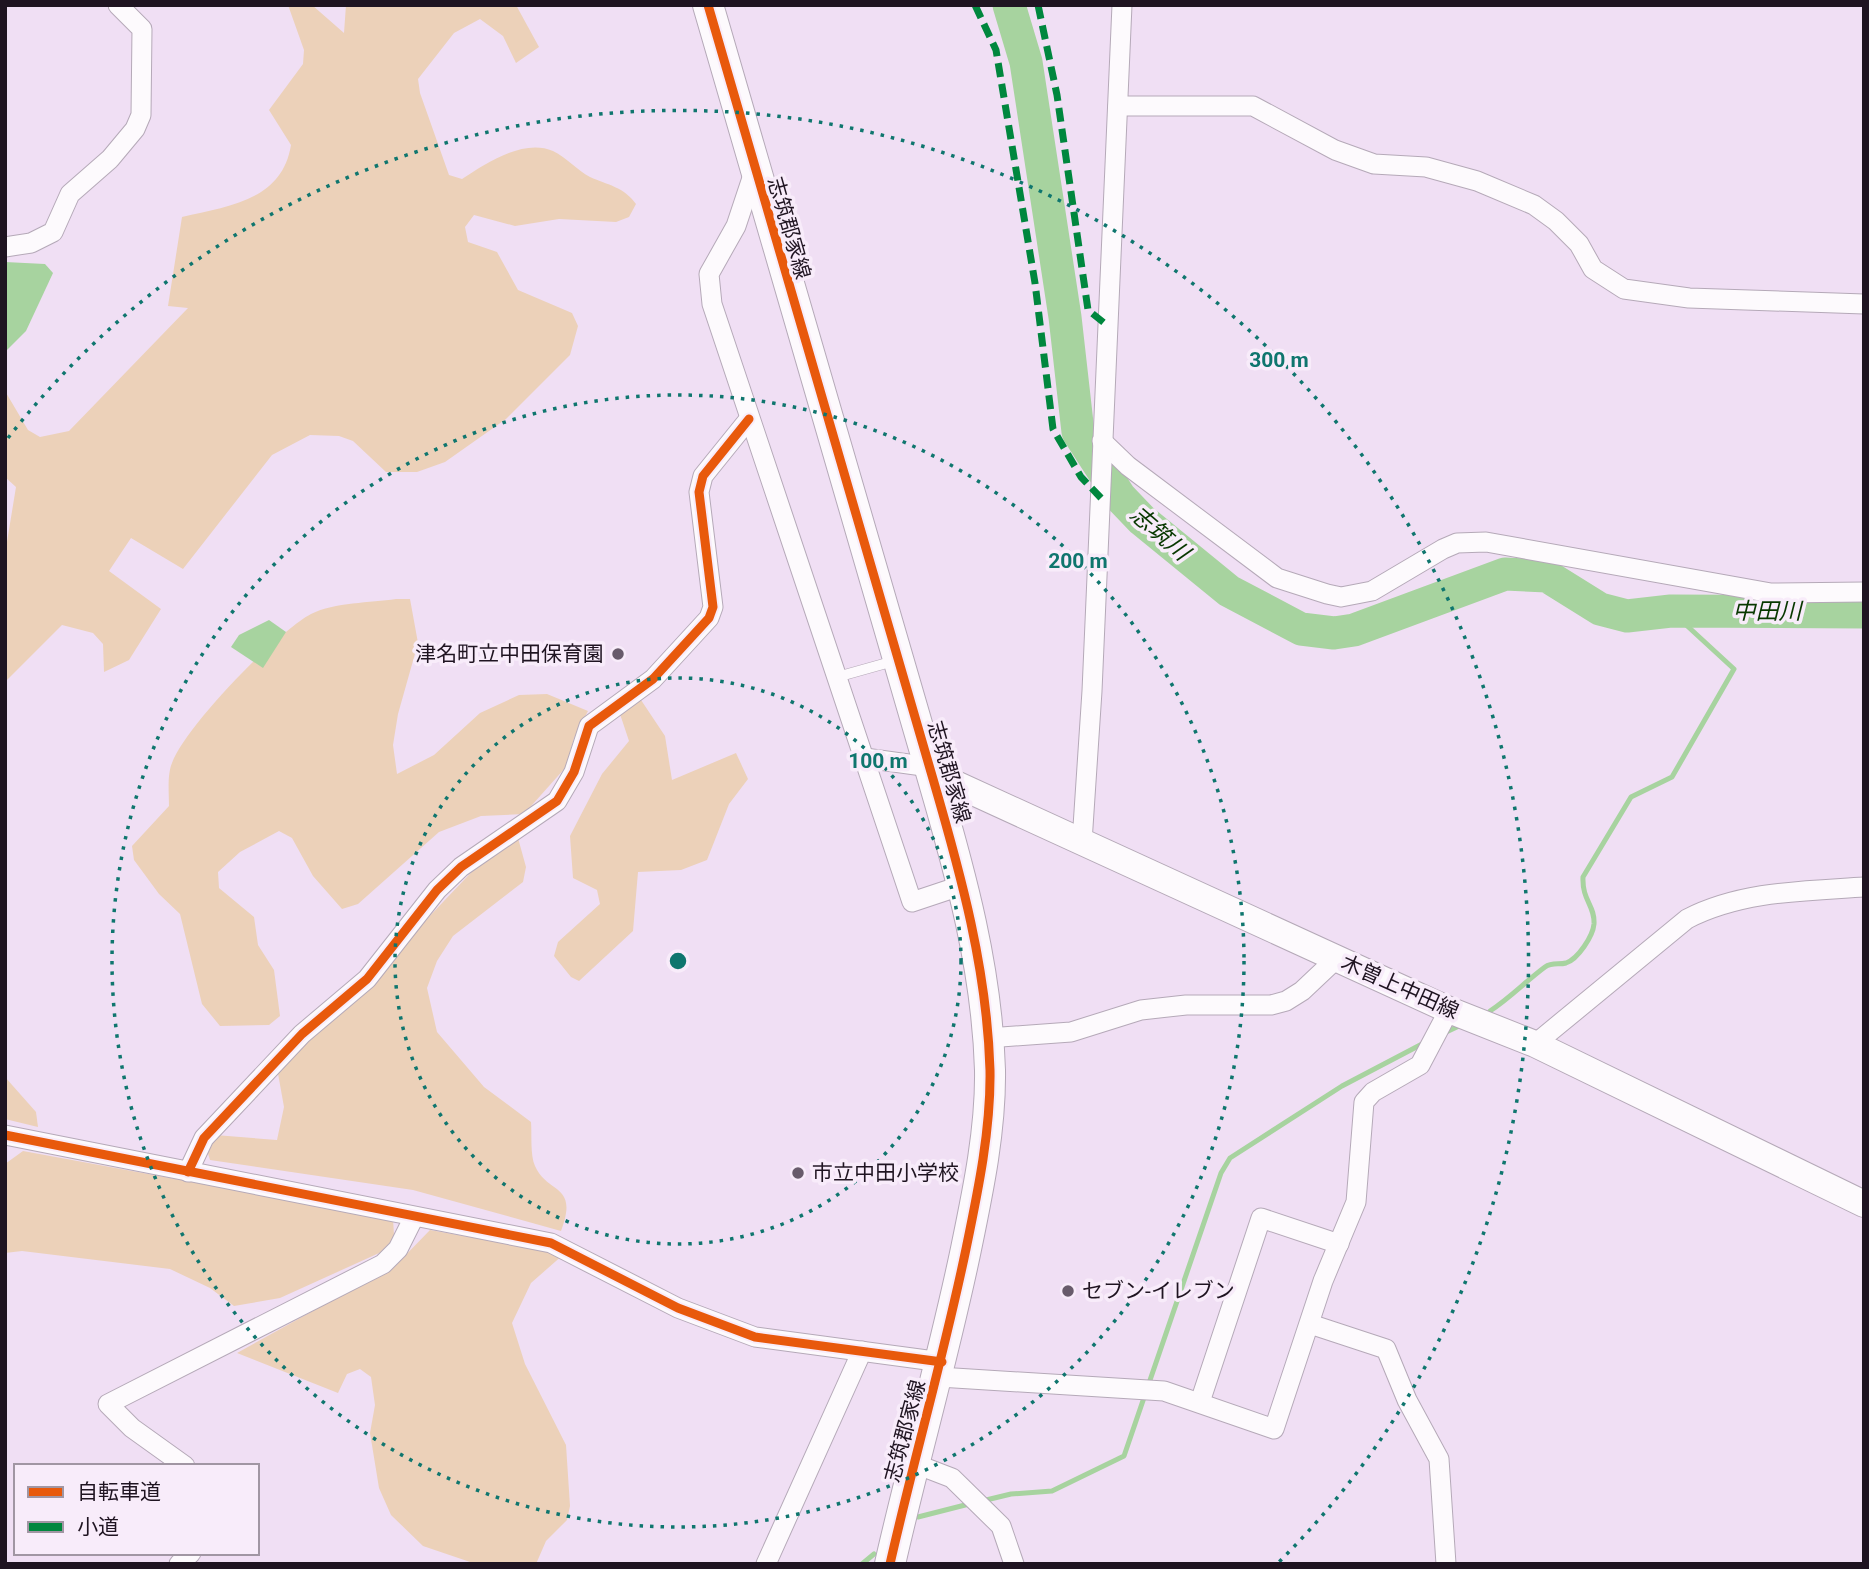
<svg xmlns="http://www.w3.org/2000/svg" width="1869" height="1569" font-family="Roboto,'Noto Sans JP',sans-serif">
<style>
.green{fill:#ecd1b9}
.water{fill:#a7d39f}
.lines{fill:none;stroke-linecap:round;stroke-linejoin:round}
.stream{stroke:#a7d39f;stroke-width:5}
.river{stroke:#a7d39f;stroke-width:33}
.service-casing{stroke:#b5a9b8;stroke-width:11}
.minor-casing{stroke:#b5a9b8;stroke-width:21}
.secondary-casing{stroke:#b5a9b8;stroke-width:28}
.primary-casing{stroke:#b5a9b8;stroke-width:32}
.service{stroke:#fdfafd;stroke-width:10}
.minor{stroke:#fdfafd;stroke-width:19}
.secondary{stroke:#fdfafd;stroke-width:26}
.primary{stroke:#fdfafd;stroke-width:30}
.quiet{stroke:#00873e;stroke-width:7;stroke-dasharray:14 7;stroke-linecap:butt}
.cycleway-casing{stroke:#f8ecfa;stroke-width:13}
.cycleway{stroke:#e8590c;stroke-width:9}
.ring{fill:none;stroke:#0f766e;stroke-width:3.5;stroke-dasharray:3.5 7}
.poi-dot{fill:#685b6b;stroke:#f8ecfa;stroke-width:2.5}
.labels{text-anchor:middle;stroke-width:7;stroke-linejoin:round;paint-order:stroke}
.street-label{font-size:21px;fill:#1f1421;stroke:#f8ecfa}
.poi-label{font-size:21px;fill:#1f1421;stroke:#f8ecfa;text-anchor:start}
.water-label{font-size:23px;font-style:italic;fill:#083800;stroke:#f8ecfa}
.centre{fill:#0f766e;stroke:#f8ecfa;stroke-width:3.5}
.ring-label{font-size:21px;text-anchor:middle;font-weight:bold;fill:#0f766e;stroke:#f8ecfa;stroke-width:7;stroke-linejoin:round;paint-order:stroke}
</style>
<rect width="100%" height="100%" fill="#f0dff4"/>
<g class="green">
<path d="M 288,5 L 312,5 L 344,33 L 346,5 L 516,5 L 539,47 L 516,63 L 503,36 L 480,19 L 454,33 L 418,79 L 420,93 L 449,175 L 462,179 C 486,163 524,138 553,151 C 567,158 577,170 590,177 C 608,185 624,187 636,204 L 629,217 L 616,222 L 559,219 L 515,226 L 474,215 L 465,227 L 468,242 L 497,252 L 518,290 L 572,313 L 578,326 L 570,355 L 506,419 L 445,462 L 417,472 L 386,472 L 353,441 L 339,436 L 310,435 L 272,455 L 183,569 L 131,538 L 109,571 L 161,609 L 129,660 L 104,672 L 103,644 L 93,633 L 62,625 L 5,682 L 5,554 L 16,487 L 5,477 L 5,391 L 28,430 L 40,437 L 69,431 L 188,308 L 168,306 L 182,217 C 228,206 282,201 291,145 L 269,110 L 303,64 L 304,50 Z"/>
<path d="M 396,599 L 410,599 L 418,643 L 398,714 L 393,745 L 397,774 L 434,755 L 480,713 L 519,695 L 547,694 L 588,711 L 574,738 L 566,767 L 524,814 L 481,816 L 439,832 L 358,904 L 342,909 L 313,876 L 292,838 L 279,831 L 240,852 L 218,872 L 219,888 L 254,917 L 258,945 L 274,970 L 280,1016 L 269,1025 L 220,1026 L 202,1004 L 180,914 L 159,894 L 134,860 L 132,846 L 169,806 C 169,793 167,775 172,763 C 185,727 277,632 311,614 C 335,602 370,603 396,599 Z"/>
<polygon points="641,700 665,736 672,780 736,753 748,779 729,804 707,860 681,870 638,872 633,931 579,981 571,977 554,956 558,942 600,904 597,890 573,878 570,836 602,774 629,741 620,714 628,703"/>
<path d="M 518,838 L 526,867 L 523,882 L 453,936 L 437,961 L 427,988 L 437,1032 L 484,1087 L 531,1122 C 532,1134 530,1155 535,1166 C 548,1195 579,1183 561,1231 L 413,1190 L 210,1160 L 205,1144 L 215,1135 L 277,1140 L 284,1107 L 277,1068 L 383,965 L 484,859 Z"/>
<polygon points="5,1077 36,1112 38,1127 5,1119"/>
<polygon points="23,1151 393,1219 394,1235 388,1249 280,1298 234,1306 210,1288 170,1269 22,1251 5,1253 5,1164"/>
<polygon points="430,1230 564,1254 531,1283 512,1323 525,1364 566,1445 570,1506 567,1520 546,1541 536,1564 476,1564 423,1546 391,1515 379,1488 370,1433 375,1405 371,1377 360,1369 347,1374 338,1393 237,1353 396,1265"/>
</g>
<g class="water">
<polygon points="5,262 45,264 53,273 26,331 5,352"/>
<polygon points="269,620 286,632 263,668 231,647 239,635"/>
</g>
<g class="lines">
<g class="stream">
<path d="M 1490,1011 C 1510,998 1526,981 1545,967 C 1552,962 1559,965 1566,963 C 1578,959 1593,936 1594,924 C 1595,905 1582,901 1583,877 L 1631,797 L 1672,777 L 1734,669 L 1671,611"/>
<polyline points="1442,1034 1461,1025"/>
<polyline points="982,1501 1011,1494 1052,1491 1124,1456 1221,1173 1230,1158 1342,1086 1424,1043"/>
<polyline points="918,1517 973,1503"/>
<polyline points="862,1564 874,1554"/>
</g>
<polyline class="river" points="1009,5 1026,62 1065,317 1078,432 1120,497 1142,520 1229,591 1301,629 1334,633 1354,630 1505,574 1547,576 1600,609 1627,616 1671,611 1864,612"/>
<defs>
<polyline id="service" points="837,677 894,661"/>
<g id="minor">
<polyline points="1118,106 1253,106 1335,150 1374,164 1426,167 1477,181 1534,205 1556,221 1579,244 1593,269 1624,289 1689,298 1864,304"/>
<polyline points="754,172 736,226 709,274 712,304 912,902 963,885"/>
<polyline points="5,247 31,243 53,232 70,194 110,159 135,129 141,115 142,29 118,5"/>
<polyline points="1102,441 1128,466 1277,578 1327,594 1341,597 1372,591 1443,549 1457,543 1486,542 1771,593 1864,592"/>
<polyline points="865,758 930,767"/>
<polyline points="1082,842 1092,691 1122,5"/>
<polyline points="988,1038 1071,1032 1141,1010 1186,1005 1271,1005 1286,1001 1302,991 1337,958"/>
<path d="M 1535,1044 L 1687,919 C 1741,891 1804,891 1864,887"/>
<polyline points="5,1135 551,1243 678,1308 755,1337 942,1362"/>
<polyline points="188,1172 204,1138 302,1034 367,979 437,890 461,867 557,801 574,772 589,726 653,679 709,618 713,607 699,492 703,476 749,419"/>
<polyline points="1310,1324 1386,1349 1407,1400 1439,1459 1446,1564"/>
<polyline points="939,1377 1164,1391 1274,1429 1323,1281 1356,1202 1364,1102 1373,1092 1420,1065 1449,1010"/>
<polyline points="1200,1402 1261,1218 1339,1244"/>
<polyline points="913,1463 952,1478 1001,1526 1014,1564"/>
<polyline points="185,1466 132,1428 108,1404 383,1264 398,1249 414,1217"/>
<polyline points="179,1564 191,1553"/>
<polyline points="766,1564 862,1351"/>
</g>
<polyline id="secondary" points="933,779 947,780 1449,1010 1535,1044 1864,1204"/>
<path id="primary" d="M 708,5 L 933,779 C 961,875 987,969 990,1070 C 991,1129 978,1191 966,1249 C 944,1355 914,1458 890,1564"/>
</defs>
<use href="#service" class="service-casing"/>
<use href="#minor" class="minor-casing"/>
<use href="#secondary" class="secondary-casing"/>
<use href="#primary" class="primary-casing"/>
<use href="#service" class="service"/>
<use href="#minor" class="minor"/>
<use href="#secondary" class="secondary"/>
<use href="#primary" class="primary"/>
<g class="quiet">
<polyline points="975,5 996,50 1035,283 1053,429 1081,477 1101,498"/>
<polyline points="1038,5 1057,95 1088,310 1108,326"/>
</g>
<defs>
<g id="cycleway">
<path d="M 708,5 L 933,779 C 961,875 987,969 990,1070 C 991,1129 978,1191 966,1249 C 944,1355 914,1458 890,1564"/>
<polyline points="5,1135 551,1243 678,1308 755,1337 942,1362"/>
<polyline points="188,1172 204,1138 302,1034 367,979 437,890 461,867 557,801 574,772 589,726 653,679 709,618 713,607 699,492 703,476 749,419"/>
</g>
</defs>
<use href="#cycleway" class="cycleway-casing"/>
<use href="#cycleway" class="cycleway"/>
</g>
<g class="ring">
<circle cx="678" cy="961" r="283"/>
<circle cx="678" cy="961" r="566"/>
<path d="M8 438A850 850 0 1 1 1279 1562"/>
</g>
<g class="poi-dot">
<circle cx="618" cy="654" r="7"/>
<circle cx="798" cy="1173" r="7"/>
<circle cx="1068" cy="1291" r="7"/>
</g>
<g class="labels">
<g class="street-label">
<text transform="translate(789 228) rotate(74)" y="7">志筑郡家線</text>
<text transform="translate(949 772) rotate(74)" y="7">志筑郡家線</text>
<text transform="translate(1400 987) rotate(24)" y="7">木曽上中田線</text>
<text transform="translate(905 1431) rotate(-75)" y="7">志筑郡家線</text>
</g>
<g class="poi-label">
<text x="604" y="661" text-anchor="end">津名町立中田保育園</text>
<text x="812" y="1180">市立中田小学校</text>
<text x="1082" y="1298">セブン-イレブン</text>
</g>
<g class="water-label">
<text transform="translate(1160 533) rotate(41)" y="8">志筑川</text>
<text x="1767" y="619">中田川</text>
</g>
</g>
<circle cx="678" cy="961" r="10" class="centre"/>
<g class="ring-label">
<text x="1279" y="367">300 m</text>
<text x="1078" y="568">200 m</text>
<text x="878" y="768">100 m</text>
</g>
<rect width="1869" height="1569" fill="none" stroke="#1f1421" stroke-width="14"/>
<rect x="14" y="1464" width="245" height="91" fill="#f8ecfa" stroke="#a196a3" stroke-width="2"/>
<rect x="28" y="1487" width="35" height="10" fill="#e8590c" stroke="#a196a3" stroke-width="2"/>
<text x="77" y="1499" font-size="21" fill="#1f1421">自転車道</text>
<rect x="28" y="1522" width="35" height="10" fill="#00873e" stroke="#a196a3" stroke-width="2"/>
<text x="77" y="1534" font-size="21" fill="#1f1421">小道</text>
</svg>
